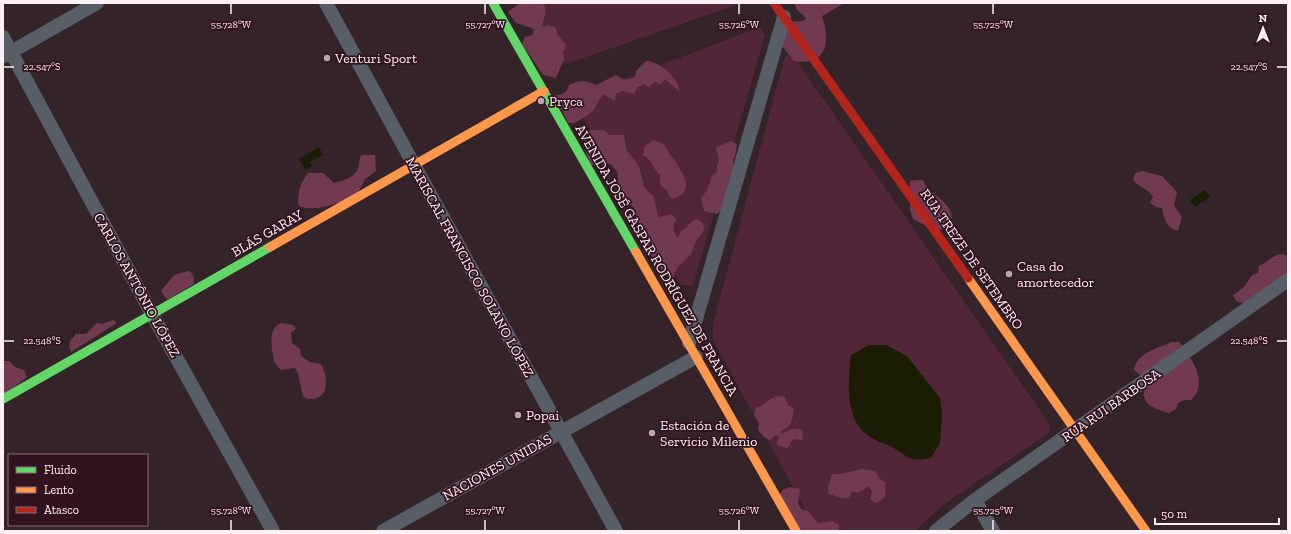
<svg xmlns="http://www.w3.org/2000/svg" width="1291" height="534" font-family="'Zilla Slab',serif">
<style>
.green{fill:#532538}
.forest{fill:#723a51}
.water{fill:#1b1c04}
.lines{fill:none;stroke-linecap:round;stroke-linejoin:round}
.street{stroke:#575e67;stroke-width:14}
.fast{stroke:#63d668;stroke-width:9}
.slow{stroke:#ff974d;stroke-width:9}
.jam{stroke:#b3261e;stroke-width:9}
.ticks{fill:none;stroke:#fef0f5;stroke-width:1.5}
.poi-dot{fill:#b7a8ae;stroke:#31121f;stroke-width:1.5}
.labels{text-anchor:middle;stroke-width:3.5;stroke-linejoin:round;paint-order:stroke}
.poi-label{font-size:14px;fill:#fef0f5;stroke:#31121f;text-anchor:start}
.street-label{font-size:14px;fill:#fef0f5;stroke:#31121f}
.ticks-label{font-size:10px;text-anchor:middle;fill:#fef0f5;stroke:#31121f;stroke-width:3.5;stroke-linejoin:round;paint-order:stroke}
</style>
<rect width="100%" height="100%" fill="#342329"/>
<g class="green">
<polygon points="517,3 742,3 569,63 548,58"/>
<polygon points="760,27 765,35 693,286 681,285 576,106 577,97"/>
<polygon points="792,54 1050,425 1049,433 943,505 915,531 817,531 713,340 713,324 785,56"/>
</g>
<g class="forest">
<path d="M 520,3 L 543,3 C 549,12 543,18 542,27 L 549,25 L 556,28 L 557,34 L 566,45 L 563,52 L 564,59 L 556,78 L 543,75 L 522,44 L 525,37 L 532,35 L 535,29 L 516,23 L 508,12 Z"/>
<path d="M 794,3 L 845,3 L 822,16 C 831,41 827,67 794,61 L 782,46 L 788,22 L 804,21 L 806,18 L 797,10 Z"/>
<path d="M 646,61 C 661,62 678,78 680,92 L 665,79 L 661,84 L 654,82 L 649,87 L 643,84 L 637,88 L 634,94 L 622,91 L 616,94 L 615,101 L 603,94 L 592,112 L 575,123 L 568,123 L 555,95 C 563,95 567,92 569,85 C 580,79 586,81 596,85 L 616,75 C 623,80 627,81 635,77 L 636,71 Z"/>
<path d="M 590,130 L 604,130 L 609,135 L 624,135 L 626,149 L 639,166 L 644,187 L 654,197 L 658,217 L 672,214 L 676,220 C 672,227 673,231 678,238 L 680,232 C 687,228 689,223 696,219 L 703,223 L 704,230 L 696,241 L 691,254 L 677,268 L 672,281 L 653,260 L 642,235 L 634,208 L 620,194 L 618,188 L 618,174 L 615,168 L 610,164 L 590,165 L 583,142 Z"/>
<path d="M 654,140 L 664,144 C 671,160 704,189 673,199 L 670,197 L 667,191 L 660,185 L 660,175 C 652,168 653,160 643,155 L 645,146 Z"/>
<polygon points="731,141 737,144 735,157 733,160 734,170 730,176 727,189 729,203 717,214 704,211 701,198 707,190 712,176 717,172 717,165 719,160 716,147"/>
<path d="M 361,155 L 375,155 L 376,171 L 365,179 L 356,197 C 339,202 316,213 299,206 C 296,196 301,181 308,173 L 323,173 L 334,183 C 342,181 356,177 358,168 C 360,163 359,160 361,155 Z"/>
<path d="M 1142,171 L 1162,176 L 1177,192 L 1174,205 L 1182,217 L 1178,231 C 1166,228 1164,219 1162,208 L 1156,207 L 1150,203 L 1153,197 C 1148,188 1139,188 1133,180 L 1135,173 Z"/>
<path d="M 917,180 L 923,180 C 928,195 962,206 949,227 L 936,231 L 913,219 L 910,210 L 910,181 Z"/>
<path d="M 1282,254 L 1288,256 L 1288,278 L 1250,305 L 1236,301 L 1233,295 L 1244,287 L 1252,275 L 1258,273 L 1259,266 C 1268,263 1271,255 1282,254 Z"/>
<polygon points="188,271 191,272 194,278 194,284 167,300 161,291 174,275"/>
<path d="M 113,320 L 117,323 L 71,352 C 67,343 70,341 76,334 L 86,334 L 97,323 L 102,324 Z"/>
<path d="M 281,323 L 293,325 L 296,328 L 291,333 L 292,343 L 300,349 L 301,356 L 310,362 L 321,364 C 328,375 330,399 311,399 C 307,399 306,399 303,396 L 298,374 L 295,368 L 281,370 L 274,362 C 273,351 266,329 281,323 Z"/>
<path d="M 1172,342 L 1179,342 C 1191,357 1210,383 1191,400 L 1184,400 L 1178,403 L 1176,409 L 1169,413 C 1159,410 1142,406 1144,392 C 1144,387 1145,384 1145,379 L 1134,370 C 1136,353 1158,348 1172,342 Z"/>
<polygon points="3,361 9,361 15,367 24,370 27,377 3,396"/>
<path d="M 781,396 L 785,397 L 788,405 L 794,409 C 792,420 792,427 781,431 L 782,434 L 791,429 L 802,429 L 803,439 L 800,440 L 793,439 L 788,448 L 778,446 L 777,443 L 779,436 L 776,435 L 770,440 L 764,437 L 758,430 L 759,423 L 754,415 L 756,408 C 766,405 770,396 781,396 Z"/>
<path d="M 862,469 L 876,471 L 879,478 L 885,482 C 886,492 887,500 875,503 L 870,499 L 872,492 L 869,486 L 858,493 L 852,491 L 849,498 L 842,498 L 829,494 L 828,487 L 832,474 L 840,474 Z"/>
<polygon points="791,487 800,489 798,503 801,509 808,511 818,523 832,521 839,525 839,531 791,531 779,494 784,489"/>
</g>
<g class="water">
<polygon points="319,147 323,155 310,162 312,166 306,170 299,159"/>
<polygon points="1205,190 1210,197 1195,207 1190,200"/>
<path d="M 869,345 L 886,345 L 907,356 L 940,398 L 942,415 L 940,443 L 931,458 C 908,462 911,458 892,447 C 884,443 872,440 865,433 C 845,417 848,378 851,355 Z"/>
</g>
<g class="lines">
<g class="street">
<polyline points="326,3 414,165 616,531"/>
<polyline points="3,37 152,314 273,531"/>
<polyline points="4,56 97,3"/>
<polyline points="689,343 784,17"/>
<polyline points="975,500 993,531"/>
<polyline points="383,531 696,357"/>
<polyline points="936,531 975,500 1288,280"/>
</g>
<g class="fast">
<polyline points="493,3 636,252"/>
<polyline points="3,399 270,247"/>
</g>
<g class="slow">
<polyline points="270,247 544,91"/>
<polyline points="636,252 796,531"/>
<polyline points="968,278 1146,531"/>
</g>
<polyline class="jam" points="774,3 968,278"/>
</g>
<path class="ticks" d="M 231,4 L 231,14M 485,4 L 485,14M 739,4 L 739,14M 993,4 L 993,14M 4,67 L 14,67M 1277,67 L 1287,67M 4,341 L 14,341M 1277,341 L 1287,341M 231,520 L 231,530M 485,520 L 485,530M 739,520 L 739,530M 993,520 L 993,530"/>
<g class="poi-dot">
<circle cx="327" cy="58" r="4"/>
<circle cx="541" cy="101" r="4"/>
<circle cx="1009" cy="274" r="4"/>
<circle cx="518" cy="415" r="4"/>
<circle cx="652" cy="433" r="4"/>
</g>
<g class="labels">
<g class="poi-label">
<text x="335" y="63">Venturi Sport</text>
<text x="549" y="106">Pryca</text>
<text x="1017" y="271">Casa do<tspan x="1017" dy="16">amortecedor</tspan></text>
<text x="526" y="420">Popai</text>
<text x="660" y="430">Estación de<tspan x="660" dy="16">Servicio Milenio</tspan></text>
</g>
<g class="street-label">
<text transform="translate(267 233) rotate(-30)" y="5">BLÁS GARAY</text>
<text transform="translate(972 259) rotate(55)" y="5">RUA TREZE DE SETEMBRO</text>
<text transform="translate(657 260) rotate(60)" y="5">AVENIDA JOSÉ GASPAR RODRÍGUEZ DE FRANCIA</text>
<text transform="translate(470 267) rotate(61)" y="5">MARISCAL FRANCISCO SOLANO LÓPEZ</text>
<text transform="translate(137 285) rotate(61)" y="5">CARLOS ANTÔNIO LÓPEZ</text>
<text transform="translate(1111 405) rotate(-35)" y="5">RUA RUI BARBOSA</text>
<text transform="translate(497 467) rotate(-29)" y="5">NACIONES UNIDAS</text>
</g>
</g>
<g class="ticks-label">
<text x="231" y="28">55.728°W</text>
<text x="485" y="28">55.727°W</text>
<text x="739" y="28">55.726°W</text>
<text x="993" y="28">55.725°W</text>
<text x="42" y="70">22.547°S</text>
<text x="1249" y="70">22.547°S</text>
<text x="42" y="344">22.548°S</text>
<text x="1249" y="344">22.548°S</text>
<text x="231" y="514">55.728°W</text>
<text x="485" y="514">55.727°W</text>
<text x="739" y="514">55.726°W</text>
<text x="993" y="514">55.725°W</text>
</g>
<rect width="1291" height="534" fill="none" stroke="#fef0f5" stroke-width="8"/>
<rect x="8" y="454" width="140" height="72" fill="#31121f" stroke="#836b75"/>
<rect x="16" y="467" width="20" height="6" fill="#63d668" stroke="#836b75"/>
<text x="44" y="474" font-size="12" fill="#fef0f5">Fluido</text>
<rect x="16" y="487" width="20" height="6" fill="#ff974d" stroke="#836b75"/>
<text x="44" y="494" font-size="12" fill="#fef0f5">Lento</text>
<rect x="16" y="507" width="20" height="6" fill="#b3261e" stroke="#836b75"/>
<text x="44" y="514" font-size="12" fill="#fef0f5">Atasco</text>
<g transform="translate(1263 28)" stroke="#31121f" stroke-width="3" paint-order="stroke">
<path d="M0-3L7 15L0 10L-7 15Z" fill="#fef0f5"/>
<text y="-6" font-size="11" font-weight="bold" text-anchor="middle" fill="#fef0f5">N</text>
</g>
<path d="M1155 518v6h124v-6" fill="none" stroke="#fef0f5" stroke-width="2"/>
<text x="1161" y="518" font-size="12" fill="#fef0f5" stroke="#31121f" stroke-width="3" paint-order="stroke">50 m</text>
</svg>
